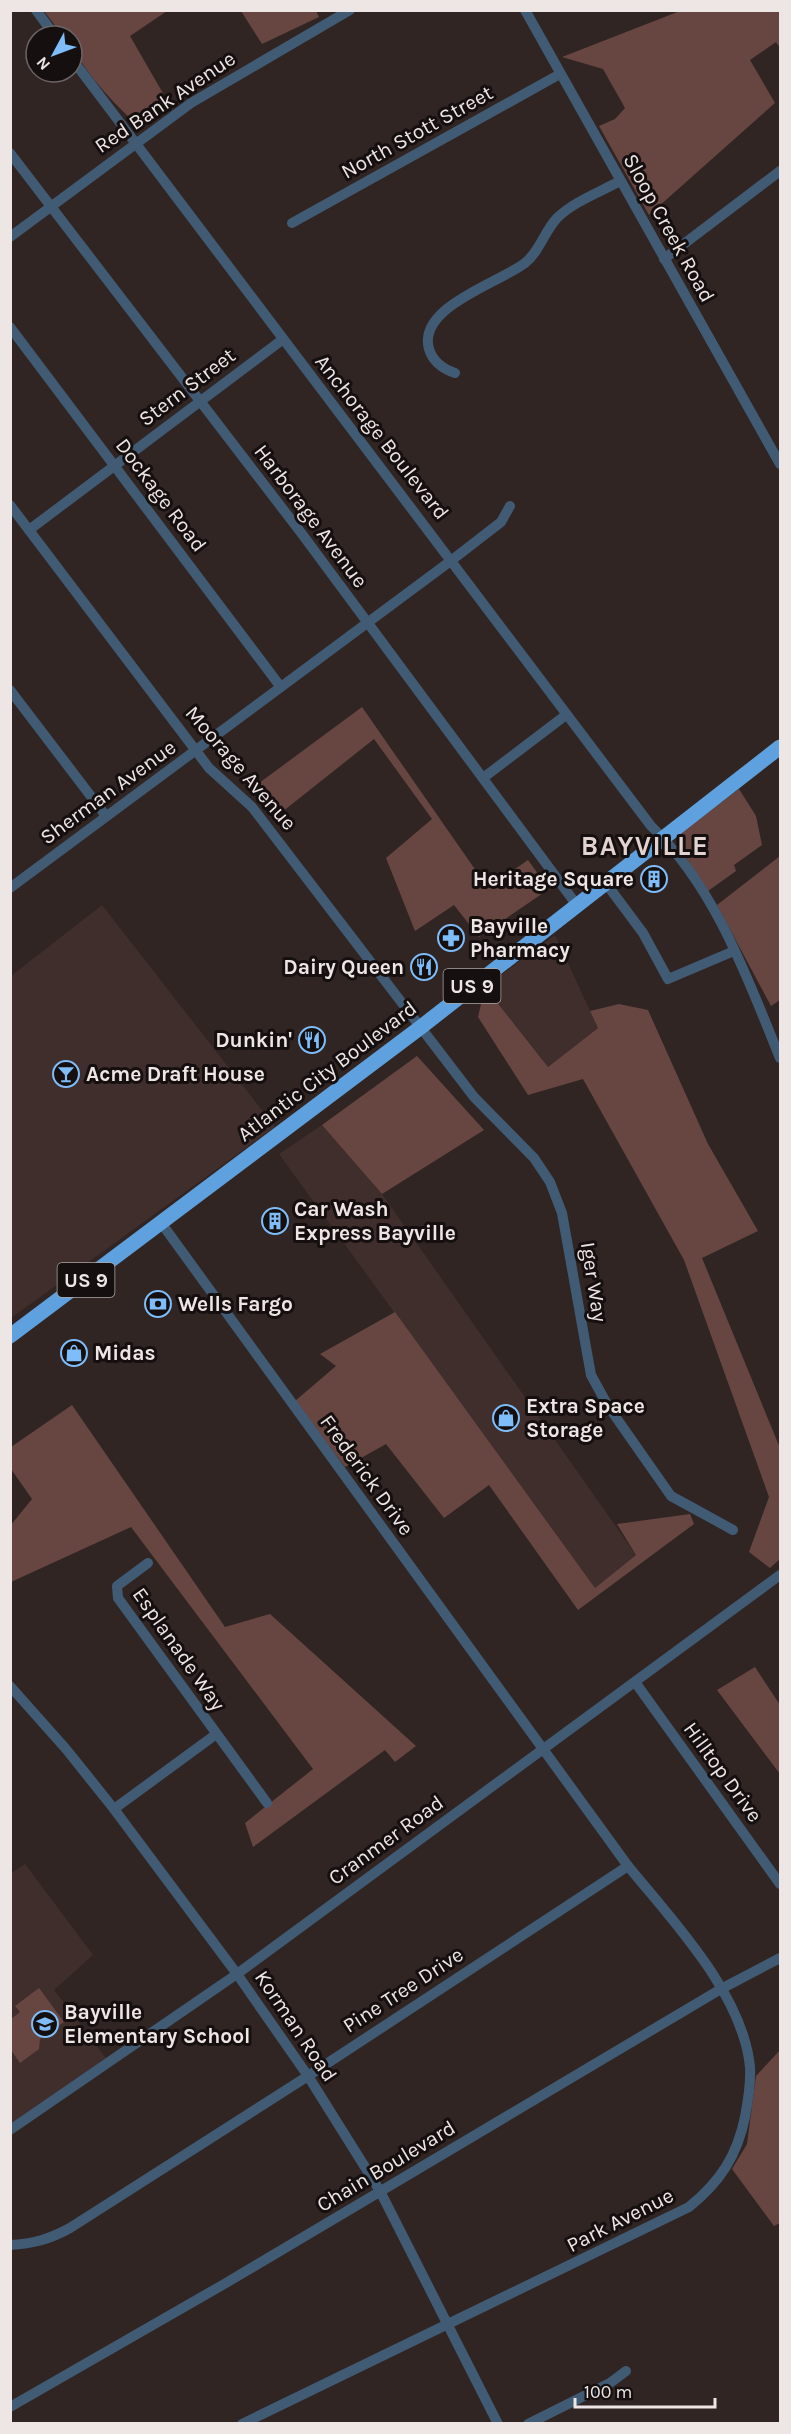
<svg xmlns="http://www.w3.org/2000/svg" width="791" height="2434" font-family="Karla,sans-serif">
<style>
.built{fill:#402e2c}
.green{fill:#674642}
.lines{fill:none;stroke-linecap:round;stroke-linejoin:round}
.minor{stroke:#415b74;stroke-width:10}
.highway{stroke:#5ea1de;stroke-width:15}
.labels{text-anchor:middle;stroke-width:6;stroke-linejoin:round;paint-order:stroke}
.shield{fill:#150f0f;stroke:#ada6a5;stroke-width:1.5}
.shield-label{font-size:20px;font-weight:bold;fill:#eee6e5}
.street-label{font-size:21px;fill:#eee6e5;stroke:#150f0f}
.poi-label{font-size:21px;font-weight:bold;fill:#eee6e5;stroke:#150f0f;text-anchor:start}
.district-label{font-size:27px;font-weight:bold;letter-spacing:1.5px;fill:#e2d2d0;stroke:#150f0f}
</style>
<rect width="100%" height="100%" fill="#302523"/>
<g class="built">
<polygon points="102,905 275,1127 11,1318 11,976"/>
<polygon points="555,935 598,1028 548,1067 485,987"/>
<polygon points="322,1125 382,1194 636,1555 595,1588 279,1154"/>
<polygon points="25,1864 93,1955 54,1990 106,2058 11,2124 11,1873"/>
</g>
<g class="green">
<path d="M 44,11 L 167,11 L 130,36 L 168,102 L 132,120 C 114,103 72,61 72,36 L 63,36 Z"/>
<polygon points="241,11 316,11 319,17 262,44"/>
<polygon points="680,11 780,11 780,48 776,42 750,60 775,103 649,215 599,126 615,119 625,108 603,69 562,57"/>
<polygon points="362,707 488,888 528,860 549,889 479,937 454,905 415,931 386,858 432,819 374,739 277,816 251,789"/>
<polygon points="739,789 756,816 762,845 734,865 736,871 708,891 677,844 677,836"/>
<polygon points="780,856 780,1000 771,1006 717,905"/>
<polygon points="485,987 548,1067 598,1028 590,1011 619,1004 648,1010 708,1144 758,1231 702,1258 780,1448 780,1559 770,1568 749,1552 769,1497 684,1260 583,1079 528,1095 478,1017"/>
<polygon points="417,1056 484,1130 382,1194 322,1125"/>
<polygon points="395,1312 595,1588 636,1555 617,1524 690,1514 694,1524 578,1610 489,1485 444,1518 386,1444 345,1467 295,1401 336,1366 320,1354"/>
<polygon points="72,1405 225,1627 270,1614 416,1746 395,1762 385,1750 253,1847 245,1823 313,1769 131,1527 11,1582 10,1526 32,1499 11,1469 11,1447"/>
<polygon points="755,1667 780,1705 780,1774 717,1690"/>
<polygon points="39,1988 64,2022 40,2039 39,2049 20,2063 11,2050 11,2019 20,2012 15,2006"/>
<polygon points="780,2050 780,2223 774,2226 732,2169 747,2144 756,2076"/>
</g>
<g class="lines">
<g class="minor">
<polyline points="36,10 55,36"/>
<polyline points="525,10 780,464"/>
<path d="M 72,59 L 651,826 C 715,887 747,977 780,1058"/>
<polyline points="10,153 302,534 576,904"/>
<polyline points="292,223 560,74"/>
<polyline points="10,237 191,103 350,10"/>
<polyline points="664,259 780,171"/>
<polyline points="10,327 280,686"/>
<path d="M 455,373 C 443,369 433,362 429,349 C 417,307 499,283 525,263 C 540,251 544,232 557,218 C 573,202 600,192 620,181"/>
<polyline points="10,505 209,768 252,807 474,1097 534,1158 550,1182 562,1213 591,1375 608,1406 671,1496 733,1530"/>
<polyline points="29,530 282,340"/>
<polyline points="10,690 106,816"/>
<polyline points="483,778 566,715"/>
<polyline points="605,882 643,933 668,979 734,951"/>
<polyline points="10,888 452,560 501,522 510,506"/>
<path d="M 162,1224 L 628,1866 C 672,1920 743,1994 750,2067 C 751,2083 748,2101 745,2117 C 737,2156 720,2182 689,2207 L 242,2424"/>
<polyline points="148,1563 117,1586 118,1598 267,1803"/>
<polyline points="635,1682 780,1884"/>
<polyline points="10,1686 66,1749 114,1809 237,1974 308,2076 380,2191 498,2424"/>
<polyline points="114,1809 215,1735"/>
<polyline points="10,2130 237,1974 780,1575"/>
<path d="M 10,2245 C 33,2244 50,2239 70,2228 L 308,2076 L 628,1866"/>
<polyline points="10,2407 226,2283 721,1989 780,1958"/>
<polyline points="528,2424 610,2383 626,2371"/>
</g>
<polyline class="highway" points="10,1336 421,1027 780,747"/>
</g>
<defs>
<symbol id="building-ring" viewBox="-11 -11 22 22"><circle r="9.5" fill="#150f0f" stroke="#7ebdf9" stroke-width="1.5"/><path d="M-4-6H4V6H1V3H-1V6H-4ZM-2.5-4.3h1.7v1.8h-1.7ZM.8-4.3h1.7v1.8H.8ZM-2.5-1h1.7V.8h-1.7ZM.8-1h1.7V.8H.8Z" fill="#7ebdf9"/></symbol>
<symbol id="pharmacy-ring" viewBox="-11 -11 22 22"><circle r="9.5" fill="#150f0f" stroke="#7ebdf9" stroke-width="1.5"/><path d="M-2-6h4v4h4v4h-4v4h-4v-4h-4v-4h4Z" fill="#7ebdf9"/></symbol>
<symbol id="restaurant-ring" viewBox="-11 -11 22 22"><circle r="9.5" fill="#150f0f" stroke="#7ebdf9" stroke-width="1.5"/><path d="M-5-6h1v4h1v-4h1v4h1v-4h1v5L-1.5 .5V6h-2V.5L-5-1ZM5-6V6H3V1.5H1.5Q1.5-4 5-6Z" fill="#7ebdf9"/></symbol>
<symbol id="bar-ring" viewBox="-11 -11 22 22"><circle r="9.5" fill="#150f0f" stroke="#7ebdf9" stroke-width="1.5"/><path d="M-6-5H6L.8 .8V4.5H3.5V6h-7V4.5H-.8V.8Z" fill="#7ebdf9"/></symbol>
<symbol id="bank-ring" viewBox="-11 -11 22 22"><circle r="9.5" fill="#150f0f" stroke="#7ebdf9" stroke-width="1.5"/><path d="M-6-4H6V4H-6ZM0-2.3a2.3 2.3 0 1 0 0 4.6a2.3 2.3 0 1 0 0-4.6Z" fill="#7ebdf9"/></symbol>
<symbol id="shop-ring" viewBox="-11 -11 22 22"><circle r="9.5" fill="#150f0f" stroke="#7ebdf9" stroke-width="1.5"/><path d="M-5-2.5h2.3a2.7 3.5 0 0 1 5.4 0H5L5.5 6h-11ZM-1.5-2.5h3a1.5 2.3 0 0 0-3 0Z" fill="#7ebdf9"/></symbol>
<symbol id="school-ring" viewBox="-11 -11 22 22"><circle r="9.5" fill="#150f0f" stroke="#7ebdf9" stroke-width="1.5"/><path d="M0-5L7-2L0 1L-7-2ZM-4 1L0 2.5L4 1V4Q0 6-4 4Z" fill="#7ebdf9"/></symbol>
</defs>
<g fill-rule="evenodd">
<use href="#building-ring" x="639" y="864" width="30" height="30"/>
<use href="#pharmacy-ring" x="436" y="923" width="30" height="30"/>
<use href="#restaurant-ring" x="409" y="952" width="30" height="30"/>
<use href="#restaurant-ring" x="297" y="1025" width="30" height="30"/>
<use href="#bar-ring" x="51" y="1059" width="30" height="30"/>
<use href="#building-ring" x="260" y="1206" width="30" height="30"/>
<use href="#bank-ring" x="143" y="1289" width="30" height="30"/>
<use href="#shop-ring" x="59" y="1338" width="30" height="30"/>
<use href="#shop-ring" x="491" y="1403" width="30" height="30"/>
<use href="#school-ring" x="30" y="2009" width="30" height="30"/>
</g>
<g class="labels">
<g class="shield">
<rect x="443.5" y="969" width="57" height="34" rx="4.5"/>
<rect x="57.5" y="1263" width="57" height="34" rx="4.5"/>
</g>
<g class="shield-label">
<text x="472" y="993">US 9</text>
<text x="86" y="1287">US 9</text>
</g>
<g class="street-label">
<text transform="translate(165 102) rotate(-34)" y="7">Red Bank Avenue</text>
<text transform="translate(417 132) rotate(-29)" y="7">North Stott Street</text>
<text transform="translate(669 228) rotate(61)" y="7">Sloop Creek Road</text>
<text transform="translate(187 387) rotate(-37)" y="7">Stern Street</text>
<text transform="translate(382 437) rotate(52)" y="7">Anchorage Boulevard</text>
<text transform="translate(161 495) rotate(53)" y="7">Dockage Road</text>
<text transform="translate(311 516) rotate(53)" y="7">Harborage Avenue</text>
<text transform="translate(241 768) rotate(49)" y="7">Moorage Avenue</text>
<text transform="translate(108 792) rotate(-36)" y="7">Sherman Avenue</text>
<text transform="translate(327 1071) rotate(-37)" y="7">Atlantic City Boulevard</text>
<text transform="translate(594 1282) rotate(81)" y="7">Iger Way</text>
<text transform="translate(367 1475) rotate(54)" y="7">Frederick Drive</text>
<text transform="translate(179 1649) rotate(55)" y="7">Esplanade Way</text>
<text transform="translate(723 1772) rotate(54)" y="7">Hilltop Drive</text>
<text transform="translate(386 1840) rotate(-36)" y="7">Cranmer Road</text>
<text transform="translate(403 1990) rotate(-33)" y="7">Pine Tree Drive</text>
<text transform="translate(296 2026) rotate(56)" y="7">Korman Road</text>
<text transform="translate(386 2166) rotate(-31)" y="7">Chain Boulevard</text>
<text transform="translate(620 2220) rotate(-27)" y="7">Park Avenue</text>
</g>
<g class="poi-label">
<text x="634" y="886" text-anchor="end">Heritage Square</text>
<text x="470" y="933">Bayville<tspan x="470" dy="24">Pharmacy</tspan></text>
<text x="404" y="974" text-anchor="end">Dairy Queen</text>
<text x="292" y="1047" text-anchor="end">Dunkin'</text>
<text x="86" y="1081">Acme Draft House</text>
<text x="294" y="1216">Car Wash<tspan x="294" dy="24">Express Bayville</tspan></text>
<text x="178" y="1311">Wells Fargo</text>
<text x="94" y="1360">Midas</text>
<text x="526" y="1413">Extra Space<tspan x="526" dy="24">Storage</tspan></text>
<text x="64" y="2019">Bayville<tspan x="64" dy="24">Elementary School</tspan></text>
</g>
<g class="district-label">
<text x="645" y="855">BAYVILLE</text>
</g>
</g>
<rect width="791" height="2434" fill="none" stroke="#eee6e5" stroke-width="24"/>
<g transform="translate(54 54) rotate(229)"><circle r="28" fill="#150f0f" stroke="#6c6565" stroke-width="1.5"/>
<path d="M0-4.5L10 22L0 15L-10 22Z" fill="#7ebdf9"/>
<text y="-9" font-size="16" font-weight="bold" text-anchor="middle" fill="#eee6e5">N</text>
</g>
<path d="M575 2398v9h140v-9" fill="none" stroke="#eee6e5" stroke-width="3"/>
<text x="584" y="2398" font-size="18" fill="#eee6e5" stroke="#150f0f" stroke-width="4.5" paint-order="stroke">100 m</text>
</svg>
